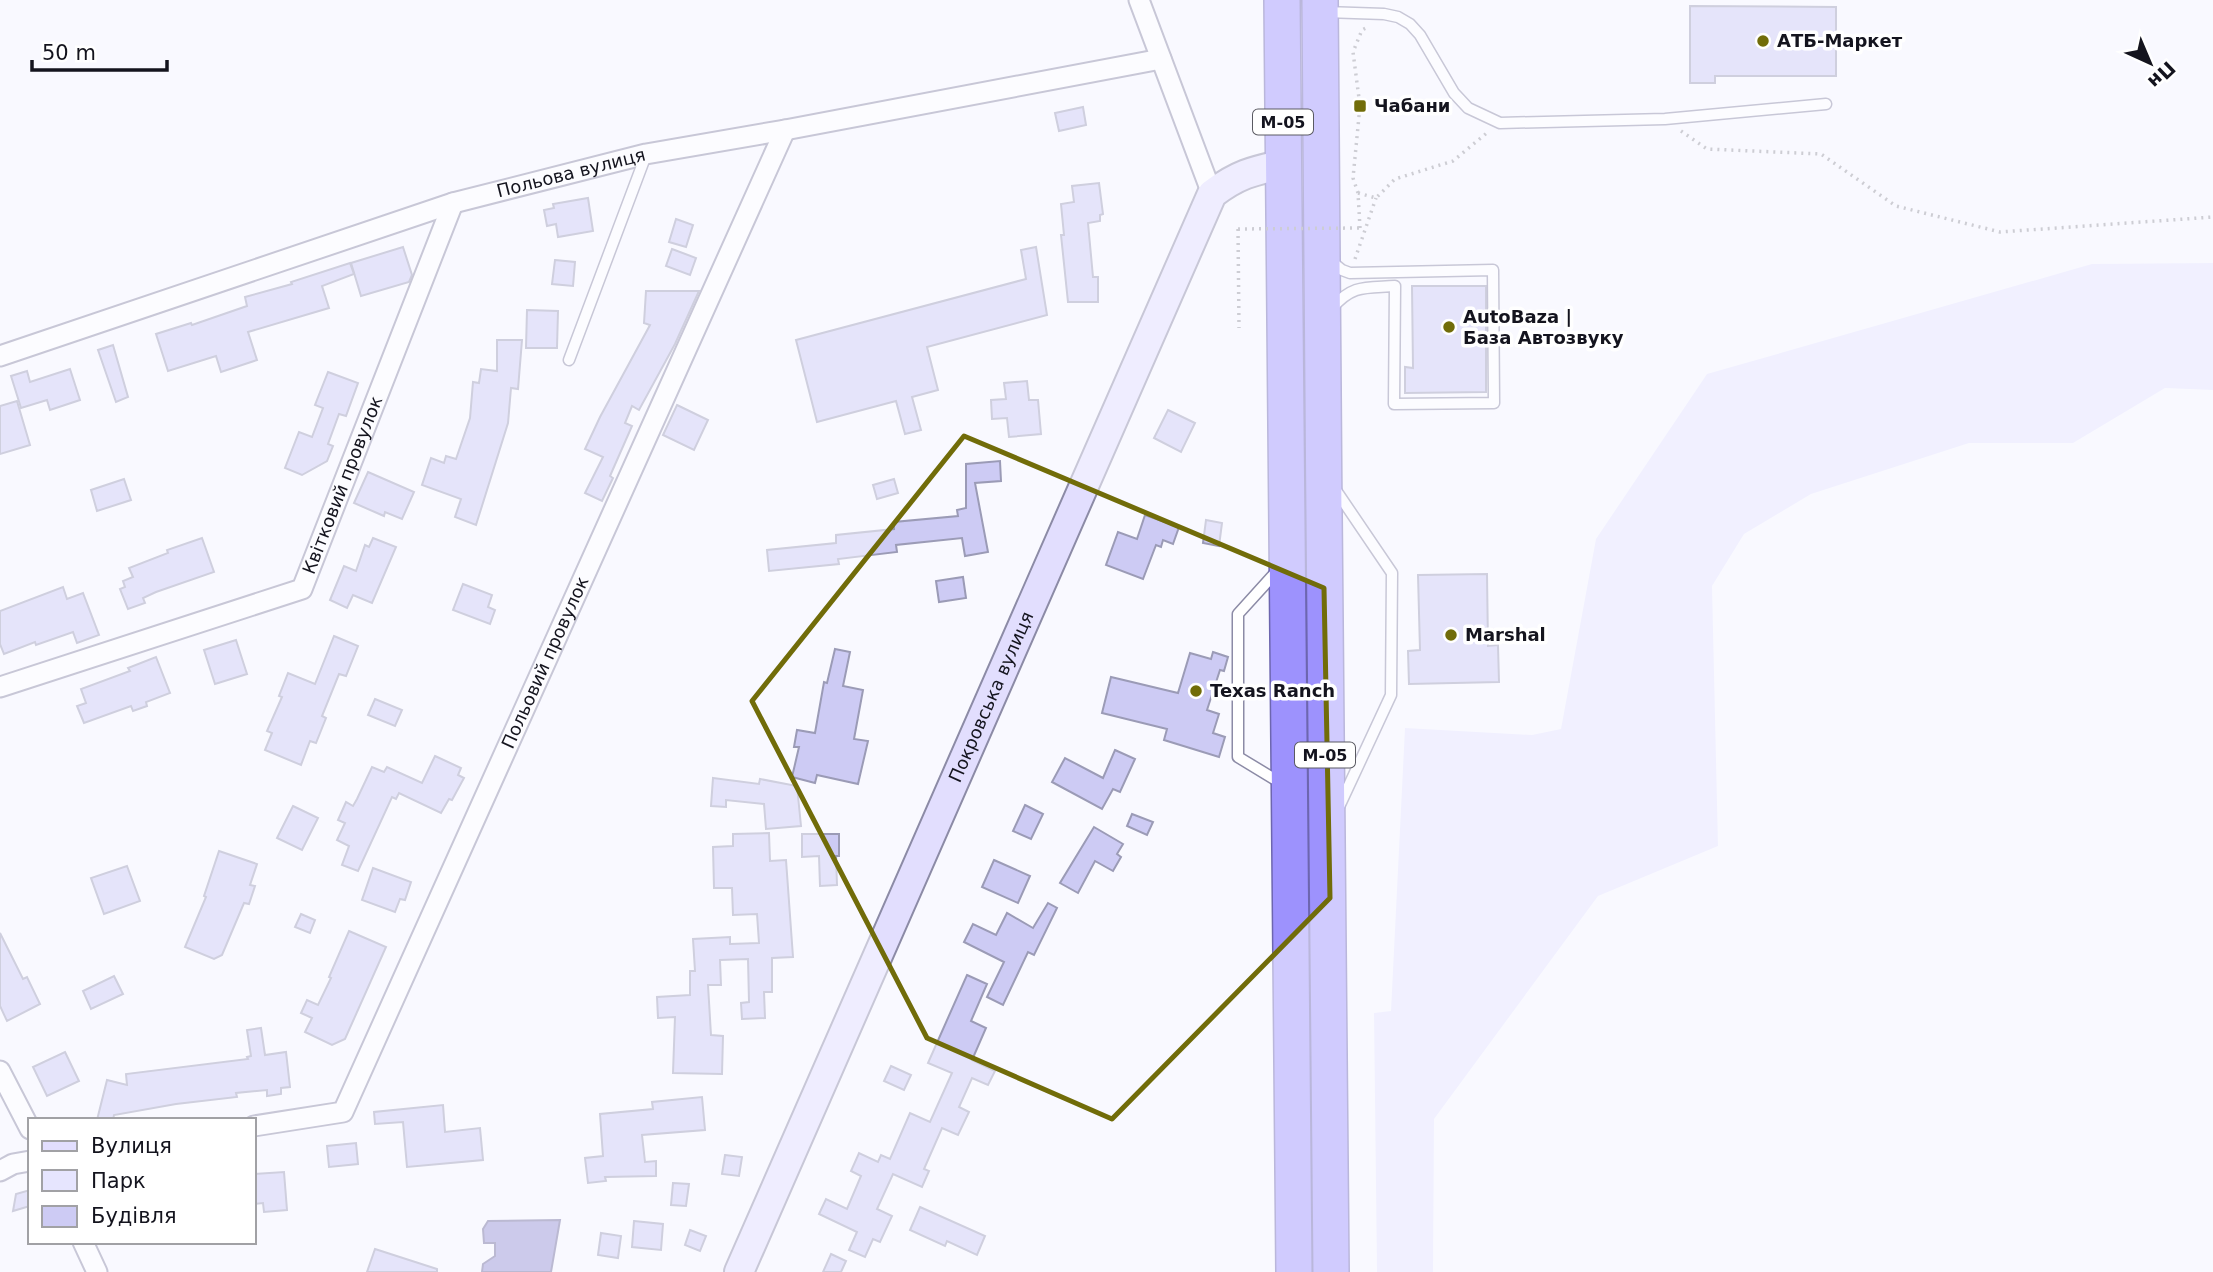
<svg xmlns="http://www.w3.org/2000/svg" width="2213" height="1272" font-family="'DejaVu Sans',sans-serif">
<style>
.green{fill:#e6e5fe}
.water{fill:#9691d2;stroke:#6f6c9c;stroke-width:2}
.building{fill:#cdcbf4;stroke:#9b9bb6;stroke-width:2}
.lines{fill:none;stroke-linecap:round;stroke-linejoin:round}
.lane-casing{stroke:#8c8ba6;stroke-width:13}
.street-casing{stroke:#8c8ba6;stroke-width:23}
.secondary-casing{stroke:#8c8ba6;stroke-width:32}
.highway-casing{stroke:#6d66af;stroke-width:38}
.path{stroke:#98989f;stroke-width:3.5;stroke-dasharray:2 5;stroke-linecap:butt}
.lane{stroke:#fff;stroke-width:10}
.street{stroke:#fff;stroke-width:19}
.secondary{stroke:#e2defe;stroke-width:28}
.highway{stroke:#9d92fd;stroke-width:35}
.path-bridge{stroke:#98989f;stroke-width:3.5;stroke-dasharray:2 5;stroke-linecap:butt}
.marked{fill:none;stroke:#716c09;stroke-width:5;stroke-linejoin:round}
.poi-dot{fill:#716c09;stroke:#fff;stroke-width:2.5}
.labels{text-anchor:middle;stroke-width:7;stroke-linejoin:round;paint-order:stroke}
.shield{fill:#fff;stroke:#5a5a62;stroke-width:2}
.shield-label{font-size:16px;font-weight:bold;fill:#14141e}
.poi-label{font-size:18px;font-weight:bold;fill:#14141e;stroke:#fff;text-anchor:start}
.street-label{font-size:18px;fill:#14141e;stroke:#fff}
</style>
<rect width="100%" height="100%" fill="#f9f9ff"/>
<polygon class="green" points="2213,263 2213,390 2165,388 2073,443 1969,443 1811,494 1744,534 1712,586 1718,846 1598,896 1434,1119 1433,1272 1377,1272 1374,1013 1391,1011 1405,728 1532,735 1561,729 1596,539 1707,374 2092,264"/>
<polygon class="water" points="560,1220 551,1272 482,1272 483,1264 495,1256 495,1243 484,1243 483,1229 488,1221"/>
<g class="building">
<polygon points="1690,6 1836,7 1836,76 1715,76 1715,83 1690,83"/>
<polygon points="1083,107 1086,125 1059,131 1055,113"/>
<polygon points="1099,183 1103,214 1100,215 1100,221 1088,223 1093,277 1098,277 1098,302 1068,302 1061,235 1064,235 1061,204 1074,202 1072,186"/>
<polygon points="588,198 593,231 558,237 556,224 547,226 544,210 554,208 553,204"/>
<polygon points="676,219 693,225 686,247 669,242"/>
<polygon points="403,247 412,275 409,282 361,296 351,263"/>
<polygon points="1036,247 1047,315 927,347 938,390 912,397 921,430 905,434 896,401 817,422 796,340 1026,279 1021,250"/>
<polygon points="672,249 696,258 690,275 666,266"/>
<polygon points="555,260 575,262 573,286 552,284"/>
<polygon points="350,263 354,274 322,286 329,308 248,332 257,360 221,372 216,356 168,371 156,334 191,323 192,325 247,306 245,297 292,284 291,282"/>
<polygon points="1412,286 1486,286 1486,392 1405,393 1405,367 1413,368"/>
<polygon points="646,291 699,291 675,344 639,410 632,406 625,423 632,426 610,476 613,478 602,501 585,493 603,457 585,449 600,417 650,325 644,323"/>
<polygon points="527,310 558,311 557,348 526,348"/>
<polygon points="497,340 522,340 518,389 511,388 508,423 476,525 455,517 461,499 422,485 431,458 444,463 446,456 456,459 470,418 473,382 479,383 481,369 497,371"/>
<polygon points="113,345 128,397 116,402 98,350"/>
<polygon points="70,369 80,400 50,410 47,400 21,408 11,376 27,371 30,382"/>
<polygon points="328,372 358,383 346,416 339,414 328,444 333,446 327,461 302,475 285,468 299,432 312,437 323,408 315,405"/>
<polygon points="1027,381 1029,400 1038,400 1041,434 1009,437 1007,418 992,419 991,400 1006,399 1004,383"/>
<polygon points="17,401 30,445 0,454 0,406"/>
<polygon points="677,405 708,420 694,450 663,435"/>
<polygon points="1168,410 1195,423 1181,452 1154,438"/>
<polygon points="1000,461 1001,481 975,483 988,552 965,556 962,538 896,545 897,552 838,559 839,564 769,571 767,550 836,543 836,535 894,529 894,522 958,516 957,510 966,508 966,464"/>
<polygon points="368,472 414,492 402,519 385,512 384,516 354,503"/>
<polygon points="124,479 131,500 97,511 91,490"/>
<polygon points="894,479 898,493 877,499 873,485"/>
<polygon points="1145,515 1179,527 1173,544 1163,540 1161,547 1156,545 1143,579 1106,565 1118,532 1137,539"/>
<polygon points="1206,520 1222,523 1219,546 1203,543"/>
<polygon points="202,538 214,572 156,592 143,598 145,603 128,609 120,589 125,587 123,581 133,577 129,568 168,553 167,550"/>
<polygon points="373,538 396,547 372,603 353,595 347,608 330,600 344,566 356,571 365,545 369,547"/>
<polygon points="1487,574 1488,646 1498,645 1499,682 1409,684 1408,651 1420,650 1418,575"/>
<polygon points="963,577 966,598 939,602 936,581"/>
<polygon points="463,584 492,595 488,607 495,610 490,624 453,610"/>
<polygon points="63,587 67,599 83,593 99,635 77,643 73,632 36,645 35,642 4,654 0,644 0,611"/>
<polygon points="334,636 358,646 346,676 339,674 322,716 326,718 316,743 310,741 301,765 265,750 272,733 267,731 282,697 279,696 288,673 315,684"/>
<polygon points="236,640 247,674 215,684 204,650"/>
<polygon points="835,649 850,652 843,686 863,690 854,739 868,741 858,784 817,775 815,783 792,777 799,747 794,747 797,730 815,733 824,682 827,683"/>
<polygon points="1213,652 1228,657 1224,671 1220,670 1207,710 1219,714 1213,733 1225,737 1219,757 1164,740 1167,729 1102,713 1111,677 1178,693 1190,653 1211,659"/>
<polygon points="156,657 170,693 146,702 147,706 133,711 131,706 84,723 77,706 86,703 81,689 130,671 128,668"/>
<polygon points="375,699 402,710 395,726 368,715"/>
<polygon points="1115,750 1135,759 1120,792 1113,789 1102,809 1052,782 1065,758 1103,778"/>
<polygon points="435,756 461,768 458,775 464,778 452,800 449,799 441,813 399,793 396,799 392,797 358,871 342,865 349,846 337,840 345,823 338,820 346,802 353,806 357,799 372,767 384,772 387,767 422,783"/>
<polygon points="713,778 759,784 760,779 797,786 801,826 766,829 764,804 726,800 726,807 711,806"/>
<polygon points="1025,805 1043,814 1031,839 1013,831"/>
<polygon points="293,806 318,818 302,850 277,838"/>
<polygon points="1132,814 1153,822 1147,835 1127,826"/>
<polygon points="1094,827 1123,844 1117,854 1121,857 1113,871 1095,861 1078,893 1060,883"/>
<polygon points="769,833 770,861 786,860 793,957 772,958 772,992 764,992 765,1018 742,1019 741,1003 749,1002 748,959 720,960 721,985 708,985 711,1035 723,1036 722,1074 673,1073 675,1017 658,1018 657,997 690,995 690,971 695,971 693,939 730,937 730,944 759,943 757,914 733,915 732,888 714,888 713,847 733,846 733,834"/>
<polygon points="802,834 839,834 839,856 836,856 837,885 820,886 819,856 802,857"/>
<polygon points="219,851 257,864 250,885 255,886 249,904 244,903 222,955 214,959 185,947 206,897 204,896"/>
<polygon points="994,860 1030,876 1018,903 982,887"/>
<polygon points="127,866 140,901 104,914 91,878"/>
<polygon points="373,868 411,882 405,900 400,899 395,912 362,900"/>
<polygon points="1048,903 1057,908 1034,955 1028,952 1003,1005 987,997 1004,962 964,942 973,924 996,935 1007,913 1033,928"/>
<polygon points="301,914 315,920 310,933 295,927"/>
<polygon points="349,931 386,947 345,1039 332,1045 305,1032 312,1018 301,1013 307,1000 318,1005 331,978 329,977"/>
<polygon points="0,933 23,979 27,977 40,1004 7,1021 0,1006"/>
<polygon points="967,975 987,984 971,1021 986,1028 972,1060 995,1071 988,1085 972,1078 959,1107 969,1112 958,1135 942,1128 924,1169 929,1171 922,1187 893,1174 877,1209 892,1216 880,1242 873,1239 865,1257 849,1250 857,1232 819,1214 826,1199 847,1209 861,1176 851,1171 859,1153 878,1162 881,1155 890,1159 910,1113 930,1122 952,1073 928,1063"/>
<polygon points="114,976 123,994 91,1009 83,991"/>
<polygon points="261,1028 265,1055 286,1052 290,1087 281,1088 281,1094 267,1096 267,1090 236,1093 237,1097 176,1104 114,1115 113,1120 97,1120 107,1080 127,1085 126,1074 248,1059 247,1057 251,1056 247,1030"/>
<polygon points="65,1052 79,1081 47,1096 33,1067"/>
<polygon points="891,1066 911,1075 904,1090 884,1081"/>
<polygon points="702,1097 705,1130 642,1135 645,1162 656,1161 656,1176 605,1177 606,1181 588,1183 585,1158 603,1156 600,1114 653,1109 652,1102"/>
<polygon points="443,1105 445,1132 480,1128 483,1160 407,1167 403,1122 375,1124 374,1112"/>
<polygon points="356,1143 358,1164 329,1167 327,1146"/>
<polygon points="725,1155 742,1157 739,1176 722,1174"/>
<polygon points="284,1172 287,1210 264,1212 263,1203 254,1204 254,1174"/>
<polygon points="673,1183 689,1184 686,1206 671,1205"/>
<polygon points="30,1190 30,1206 13,1211 16,1194"/>
<polygon points="920,1207 985,1236 977,1255 947,1241 945,1246 910,1230"/>
<polygon points="634,1221 663,1224 661,1250 632,1247"/>
<polygon points="690,1230 706,1236 700,1251 685,1245"/>
<polygon points="601,1233 621,1236 618,1258 598,1255"/>
<polygon points="375,1249 437,1269 437,1272 367,1272"/>
<polygon points="831,1254 846,1261 841,1272 823,1272"/>
</g>
<g class="lines">
<defs>
<g id="lane">
<polyline points="1325,12 1384,14 1398,17 1410,24 1420,35 1454,93 1468,108 1500,123 1665,119 1826,104"/>
<path d="M 1331,261 L 1342,270 L 1350,273 L 1493,270 L 1494,403 L 1394,404 L 1395,286 C 1366,288 1353,284 1332,308"/>
<polyline points="569,360 646,155"/>
<polyline points="1335,489 1392,573 1391,695 1338,809"/>
<polyline points="1277,571 1238,614 1238,757 1281,783"/>
</g>
<g id="street">
<polyline points="1139,0 1212,194"/>
<path id="s1" d="M 0,356 L 453,203 L 646,154 L 785,130 L 1161,59"/>
<path id="s2" d="M 0,687 L 302,589 L 453,203"/>
<polyline points="0,1071 30,1129"/>
<path id="s3" d="M 254,1126 L 343,1112 L 785,130"/>
<polyline points="0,1171 13,1164 30,1161"/>
<polyline points="83,1242 97,1272"/>
</g>
<g id="secondary">
<path id="s4" d="M 739,1272 L 1212,194 C 1238,174 1253,171 1284,164"/>
</g>
<g id="highway">
<polyline points="1282,0 1294,1272"/>
<path d="M 1320,0 C 1324,424 1325,848 1331,1272"/>
</g>
</defs>
<use href="#lane" class="lane-casing"/>
<use href="#street" class="street-casing"/>
<use href="#secondary" class="secondary-casing"/>
<use href="#highway" class="highway-casing"/>
<g class="path">
<polyline points="1681,131 1707,149 1821,154 1896,206 2000,232 2213,217"/>
<polyline points="1358,193 1376,198 1395,179 1453,161 1488,132"/>
<polyline points="1360,228 1358,193 1353,178 1360,106 1353,52 1362,30 1368,27"/>
<polyline points="1238,229 1239,328"/>
<polyline points="1355,259 1376,198"/>
</g>
<use href="#lane" class="lane"/>
<use href="#street" class="street"/>
<use href="#secondary" class="secondary"/>
<use href="#highway" class="highway"/>
<polyline class="path-bridge" points="1238,229 1360,228"/>
</g>
<path d="M0 0H2213V1272H0ZM 964,436 L 1324,588 L 1330,898 L 1112,1119 L 927,1038 L 752,701 Z" fill="#f9f9ff" fill-opacity=".55" fill-rule="evenodd"/>
<path class="marked" d="M 964,436 L 1324,588 L 1330,898 L 1112,1119 L 927,1038 L 752,701 Z"/>
<g class="poi-dot">
<circle cx="1763" cy="41" r="7"/>
<rect x="1353" y="99" width="14" height="14" rx="3.5"/>
<circle cx="1449" cy="327" r="7"/>
<circle cx="1451" cy="635" r="7"/>
<circle cx="1196" cy="691" r="7"/>
</g>
<g class="labels">
<g class="shield">
<rect x="1253" y="109.5" width="60" height="25" rx="5"/>
<rect x="1295" y="742.5" width="60" height="25" rx="5"/>
</g>
<g class="shield-label">
<text x="1283" y="128">М-05</text>
<text x="1325" y="761">М-05</text>
</g>
<g class="poi-label">
<text x="1777" y="47">АТБ-Маркет</text>
<text x="1374" y="112">Чабани</text>
<text x="1463" y="323">AutoBaza |<tspan x="1463" dy="21">База Автозвуку</tspan></text>
<text x="1465" y="641">Marshal</text>
<text x="1210" y="697">Texas Ranch</text>
</g>
<g class="street-label">
<text dy="6" stroke="none"><textPath href="#s1" startOffset="600">Польова вулиця</textPath></text>
<text dy="6" stroke="none"><textPath href="#s2" startOffset="429">Квітковий провулок</textPath></text>
<text dy="6" stroke="none"><textPath href="#s3" startOffset="583">Польовий провулок</textPath></text>
<text dy="6" stroke="none"><textPath href="#s4" startOffset="628">Покровська вулиця</textPath></text>
</g>
</g>
<rect x="28" y="1118" width="228" height="126" fill="#ffffff" stroke="#a1a1a5" stroke-width="2"/>
<rect x="42" y="1141" width="35" height="10" fill="#e2defe" stroke="#a1a1a5" stroke-width="2"/>
<text x="91" y="1153" font-size="21" fill="#14141e">Вулиця</text>
<rect x="42" y="1170" width="35" height="21" fill="#e6e5fe" stroke="#a1a1a5" stroke-width="2"/>
<text x="91" y="1188" font-size="21" fill="#14141e">Парк</text>
<rect x="42" y="1206" width="35" height="21" fill="#cdcbf4" stroke="#a1a1a5" stroke-width="2"/>
<text x="91" y="1223" font-size="21" fill="#14141e">Будівля</text>
<g transform="translate(2150 63) rotate(136)" stroke="#ffffff" stroke-width="5" paint-order="stroke">
<path d="M0-5L12 26L0 18L-12 26Z" fill="#14141e"/>
<text y="-10" font-size="19" font-weight="bold" text-anchor="middle" fill="#14141e">Пн</text>
</g>
<path d="M32 60v10h135v-10" fill="none" stroke="#14141e" stroke-width="3.5"/>
<text x="42" y="60" font-size="21" fill="#14141e" stroke="#ffffff" stroke-width="5" paint-order="stroke">50 m</text>
</svg>
